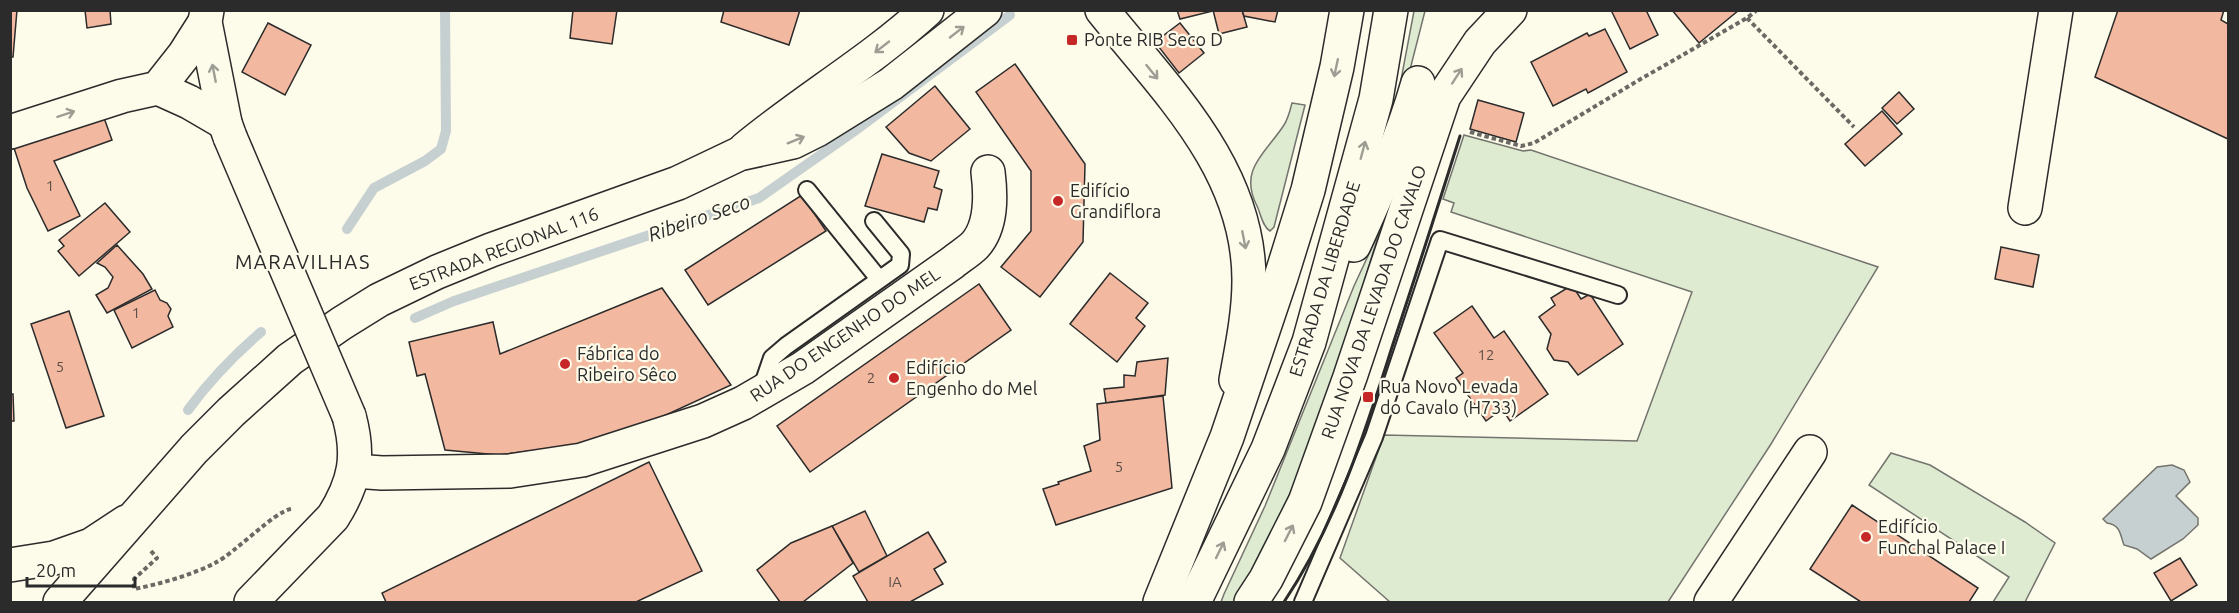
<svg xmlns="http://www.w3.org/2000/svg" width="2239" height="613" font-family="Ubuntu,sans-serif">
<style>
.green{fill:#deebd1;stroke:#74746e;stroke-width:1.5}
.water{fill:#c7d0d0;stroke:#74746e;stroke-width:1.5}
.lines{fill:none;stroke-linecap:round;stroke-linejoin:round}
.stream{stroke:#c7d0d0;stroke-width:10}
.building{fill:#f2b8a0;stroke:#2b2b2b;stroke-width:1.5}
.lane-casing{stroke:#2b2b2b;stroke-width:20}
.street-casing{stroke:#2b2b2b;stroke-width:36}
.secondary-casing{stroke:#2b2b2b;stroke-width:36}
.path{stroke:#6a6964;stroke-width:4;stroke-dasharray:4.5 3;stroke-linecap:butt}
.lane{stroke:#fdfbea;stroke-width:16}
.street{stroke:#fdfbea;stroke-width:33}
.secondary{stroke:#fdfbea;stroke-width:33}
.street-bridge-casing{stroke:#2b2b2b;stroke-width:36;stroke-linecap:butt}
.street-bridge{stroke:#fdfbea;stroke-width:33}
.wall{stroke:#2b2b2b;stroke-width:3}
.oneway{stroke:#9e9d94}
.poi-dot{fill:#c62828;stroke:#fdfbea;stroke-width:2}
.labels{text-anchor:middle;stroke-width:4.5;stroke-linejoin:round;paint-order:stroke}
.number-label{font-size:15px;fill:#5d4e48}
.poi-label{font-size:18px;fill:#2b2b2b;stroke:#fdfbea;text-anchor:start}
.street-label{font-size:18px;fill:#2b2b2b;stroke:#fdfbea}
.water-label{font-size:20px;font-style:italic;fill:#2b2b2b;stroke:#fdfbea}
.neighbourhood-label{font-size:20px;letter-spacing:1.5px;fill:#2b2b2b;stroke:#fdfbea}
</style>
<rect width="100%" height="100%" fill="#fdfbea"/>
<g class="green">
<polygon points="1414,11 1425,11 1402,101 1397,101"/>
<path d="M 1292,103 L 1305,105 L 1274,227 L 1270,231 C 1262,226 1261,214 1257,206 C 1238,169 1266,153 1284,125 C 1288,119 1290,111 1292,103 Z"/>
<polygon points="1464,135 1523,151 1531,150 1878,267 1771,444 1668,602 1390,602 1340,558 1384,435 1637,441 1692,292 1451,212 1454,203 1443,199"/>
<polygon points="1380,230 1337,369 1294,485 1264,549 1236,602 1221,602 1224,594 1265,506 1354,286"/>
<polygon points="1891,453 1930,465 2025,522 2055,543 2025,602 1993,602 2009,577 1869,485"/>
</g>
<path class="water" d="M 2172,465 L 2184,470 L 2190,482 L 2176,496 L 2198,518 L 2198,525 L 2183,539 L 2151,559 L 2137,549 L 2124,545 C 2120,535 2121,525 2107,523 L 2103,519 L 2157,467 Z"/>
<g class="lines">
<g class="stream">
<polyline points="347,229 374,188 425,161 441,149 446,131 445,10"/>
<polyline points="415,318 454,301 759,198 856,130 1010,15"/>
<path d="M 188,410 C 210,380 233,356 261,332"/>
</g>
</g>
<g class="building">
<polygon points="10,10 17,10 13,57 10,57"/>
<polygon points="85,10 110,10 111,24 87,28"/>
<polygon points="573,10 617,10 612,44 570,38"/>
<polygon points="724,10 800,10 789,45 721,22"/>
<polygon points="1177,10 1213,10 1213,11 1180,19"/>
<polygon points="1242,10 1247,27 1219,34 1213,10"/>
<polygon points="1242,10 1278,10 1275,22 1244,16"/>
<polygon points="1611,10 1646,10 1658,35 1630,49"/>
<polygon points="1672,10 1739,10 1699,43"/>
<polygon points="2118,10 2224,10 2221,20 2228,24 2228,139 2095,77"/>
<polygon points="268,23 311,45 285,95 242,72"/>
<polygon points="1180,23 1204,53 1179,73 1155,42"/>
<polygon points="1605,29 1627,72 1588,93 1586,89 1553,106 1531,62 1587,33 1589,36"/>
<polygon points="1015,64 1085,164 1083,242 1040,297 1001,267 1031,231 1031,171 976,92"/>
<polygon points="935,86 970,129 931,161 909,153 886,127"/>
<polygon points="1899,92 1914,109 1897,124 1882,108"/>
<polygon points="1478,100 1524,113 1516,142 1470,129"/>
<polygon points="1882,111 1902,134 1865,166 1845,144"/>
<polygon points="103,115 112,140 54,161 80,216 48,231 27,188 14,148"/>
<polygon points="882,154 939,171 934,187 942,190 937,210 928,208 924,222 865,206"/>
<polygon points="802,195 826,231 708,305 685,270"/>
<polygon points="105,203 130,232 79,276 58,251 64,246 59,240"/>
<polygon points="117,245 143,274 152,289 107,313 96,295 108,288 113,277 105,267 97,263"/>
<polygon points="2001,247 2039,255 2033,287 1995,279"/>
<polygon points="1110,273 1148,303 1136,318 1145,326 1117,362 1070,324"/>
<polygon points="979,284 1011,330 810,472 777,426"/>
<polygon points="1572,285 1581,299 1590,294 1623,344 1578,375 1568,362 1554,360 1547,349 1551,334 1539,317 1555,305 1551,298"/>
<polygon points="662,288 731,385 640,427 583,444 499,455 445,450 425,374 417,376 409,342 493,322 500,354"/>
<polygon points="155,290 160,300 167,303 171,309 168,316 173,327 132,348 114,310"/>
<polygon points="1472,306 1494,338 1504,331 1548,394 1510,421 1502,409 1486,421 1456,378 1463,373 1434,333"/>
<polygon points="69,311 104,416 66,428 31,324"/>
<polygon points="1168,358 1165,395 1106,403 1104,389 1124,387 1124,375 1135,376 1137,362"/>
<polygon points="10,394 13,394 14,421 10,421"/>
<polygon points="1163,396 1172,488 1056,525 1043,489 1059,484 1058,482 1091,471 1084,446 1100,440 1097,404"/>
<polygon points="649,462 702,571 636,602 386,602 382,593"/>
<polygon points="1852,505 1978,588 1969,602 1861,602 1810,569"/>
<polygon points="865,511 887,556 859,572 832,526"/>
<polygon points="832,526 853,563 803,602 780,602 757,570 791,543"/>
<polygon points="928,532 946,562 934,569 943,584 910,602 868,602 853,576"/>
<polygon points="2180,558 2197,585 2171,601 2154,573"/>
</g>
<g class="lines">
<defs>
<g id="lane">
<polyline points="807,190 879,279"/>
<polyline points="761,390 772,358 786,346 900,265 901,254 874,221"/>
<polyline points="1303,602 1374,437 1440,240 1618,295"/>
</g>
<g id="street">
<polyline points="207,10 205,22 225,123 230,137"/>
<path d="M 1102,10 C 1167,91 1249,169 1249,280 C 1249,314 1242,347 1236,380"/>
<polyline points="158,88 189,102 225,123"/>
<polyline points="10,132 122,96 158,88 184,55 205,22"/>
<polyline points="2025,208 2056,10"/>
<path d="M 354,471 L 382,473 L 510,471 L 582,460 L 703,421 L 743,403 L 803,368 L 952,263 C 959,257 968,252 975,245 C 992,226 991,196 988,172"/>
<polyline points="10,565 54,558 91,545 126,522"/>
<path d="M 251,602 L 333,517 C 355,482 360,456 349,416"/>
<polyline points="1711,602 1810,452"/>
</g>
<g id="secondary">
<path d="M 745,149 C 804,100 870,62 927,10"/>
<path d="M 1354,245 C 1378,192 1402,139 1418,83"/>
<polyline points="60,602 194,449 231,412 290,359 342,323 379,300 437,272 491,250 678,183 739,154 793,142 817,130 891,84 985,10"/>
<polyline points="1160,602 1227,437 1281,277 1308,190 1337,67 1347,10"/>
<polyline points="1194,602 1268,449 1309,342 1376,99 1391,10"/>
<polyline points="1251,602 1266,579 1305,502 1350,377 1444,96 1480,42 1510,10"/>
</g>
</defs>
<use href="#lane" class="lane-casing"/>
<use href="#street" class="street-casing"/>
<use href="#secondary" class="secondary-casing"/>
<g class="path">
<polyline points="1747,18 1854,127"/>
<polyline points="1470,132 1521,146 1534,143 1639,80 1747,18 1757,10"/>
<path d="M 151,551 L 157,558 L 134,579 L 134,589 C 160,584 192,575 215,563 C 235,553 275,511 291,509"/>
</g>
<use href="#lane" class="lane"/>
<use href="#street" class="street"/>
<use href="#secondary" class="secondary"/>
<defs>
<polyline id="street-bridge" points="230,137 349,416"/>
</defs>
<use href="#street-bridge" class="street-bridge-casing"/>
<use href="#street-bridge" class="street-bridge"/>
<path class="wall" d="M 1284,602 C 1336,524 1365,433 1393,344 C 1416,275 1438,206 1460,136"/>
</g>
<defs><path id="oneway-shaft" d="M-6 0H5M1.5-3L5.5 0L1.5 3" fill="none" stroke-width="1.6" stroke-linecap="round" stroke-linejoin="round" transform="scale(1.5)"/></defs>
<g class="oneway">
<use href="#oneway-shaft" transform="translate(957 32) rotate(-38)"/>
<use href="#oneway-shaft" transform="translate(882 47) rotate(142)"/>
<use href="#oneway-shaft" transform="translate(1336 68) rotate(102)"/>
<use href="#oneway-shaft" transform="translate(1152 72) rotate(51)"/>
<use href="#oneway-shaft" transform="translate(214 73) rotate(-101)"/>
<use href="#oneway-shaft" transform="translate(1457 76) rotate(-57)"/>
<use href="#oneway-shaft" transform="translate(66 114) rotate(-18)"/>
<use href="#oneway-shaft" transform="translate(796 140) rotate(-22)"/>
<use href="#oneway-shaft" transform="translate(1363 150) rotate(-75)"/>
<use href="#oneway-shaft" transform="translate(1244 240) rotate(79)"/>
<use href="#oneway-shaft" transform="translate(1289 533) rotate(-63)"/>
<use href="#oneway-shaft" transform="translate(1220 550) rotate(-64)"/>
</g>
<g class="poi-dot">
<rect x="1066" y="34" width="12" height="12" rx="3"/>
<circle cx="1058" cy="201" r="6"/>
<circle cx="565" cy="364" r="6"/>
<circle cx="894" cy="378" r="6"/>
<rect x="1362" y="391" width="12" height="12" rx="3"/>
<circle cx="1866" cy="537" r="6"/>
</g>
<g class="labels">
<g class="number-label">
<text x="50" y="191">1</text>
<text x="136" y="318">1</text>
<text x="1486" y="360">12</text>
<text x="60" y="372">5</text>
<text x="871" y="383">2</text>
<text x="1119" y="472">5</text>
<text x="895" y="587">IA</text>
</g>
<g class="poi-label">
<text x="1084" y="46">Ponte RIB Seco D</text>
<text x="1070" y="197">Edifício<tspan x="1070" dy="21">Grandiflora</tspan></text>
<text x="577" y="360">Fábrica do<tspan x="577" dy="21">Ribeiro Sêco</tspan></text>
<text x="906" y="374">Edifício<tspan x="906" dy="21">Engenho do Mel</tspan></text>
<text x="1380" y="393">Rua Novo Levada<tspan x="1380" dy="21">do Cavalo (H733)</tspan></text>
<text x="1878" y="533">Edifício<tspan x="1878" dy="21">Funchal Palace I</tspan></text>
</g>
<g class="street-label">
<text transform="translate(504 249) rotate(-21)" y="6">ESTRADA REGIONAL 116</text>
<text transform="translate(1325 279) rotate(-73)" y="6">ESTRADA DA LIBERDADE</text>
<text transform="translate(1374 302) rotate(-71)" y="6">RUA NOVA DA LEVADA DO CAVALO</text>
<text transform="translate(845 335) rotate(-34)" y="6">RUA DO ENGENHO DO MEL</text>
</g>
<g class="water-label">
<text transform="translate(699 218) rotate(-19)" y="7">Ribeiro Seco</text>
</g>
<g class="neighbourhood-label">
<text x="303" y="269">MARAVILHAS</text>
</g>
</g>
<rect width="2239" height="613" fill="none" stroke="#2b2b2b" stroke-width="24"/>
<path d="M27 577v9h108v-9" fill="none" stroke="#2b2b2b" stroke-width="3"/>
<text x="36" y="577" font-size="18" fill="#2b2b2b" stroke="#fdfbea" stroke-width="4.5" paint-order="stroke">20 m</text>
</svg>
